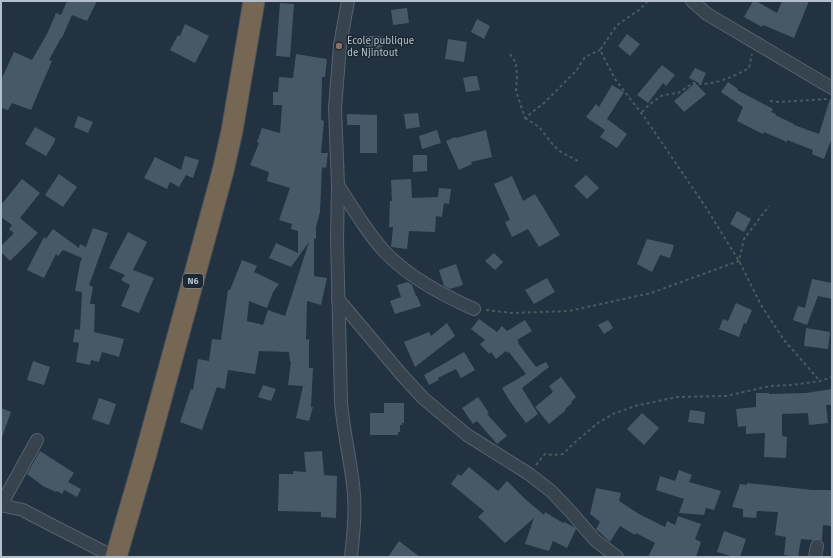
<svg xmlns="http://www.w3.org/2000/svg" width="833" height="558" font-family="'Fira Sans',sans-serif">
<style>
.building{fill:#475867}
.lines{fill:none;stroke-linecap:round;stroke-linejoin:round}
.street-casing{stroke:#55626e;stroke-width:14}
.highway-casing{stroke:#424f5b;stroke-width:23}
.path{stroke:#435d5e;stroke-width:2;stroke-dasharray:3 3;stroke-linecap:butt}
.street{stroke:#374450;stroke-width:12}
.highway{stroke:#766654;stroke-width:21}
.education-dot{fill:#8d6e63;stroke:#1c2935;stroke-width:1.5}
.labels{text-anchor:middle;stroke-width:3;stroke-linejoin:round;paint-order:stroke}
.shield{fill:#1c2935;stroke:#86929e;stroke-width:1}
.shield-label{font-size:9px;font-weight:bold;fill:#b3bfcb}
.poi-label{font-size:10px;fill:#b3bfcb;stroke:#1c2935;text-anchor:start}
</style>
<rect width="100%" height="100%" fill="#233240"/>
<g class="building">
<polygon points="67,1 97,1 87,21 72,15 62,38 61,38 49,60 52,61 31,110 12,103 8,110 1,108 1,80 14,52 32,60 48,32 56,13 61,15"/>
<polygon points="753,1 756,1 777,13 782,1 809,1 794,38 763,25 762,27 744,17"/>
<polygon points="280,3 294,4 290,57 276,56"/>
<polygon points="407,8 409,23 393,25 391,10"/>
<polygon points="477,19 490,26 484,39 471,32"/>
<polygon points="185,24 209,36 195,63 170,50 178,35 180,36"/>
<polygon points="627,34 640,44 630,56 618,46"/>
<polygon points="366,36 383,36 382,50 365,49"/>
<polygon points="448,39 467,42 464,62 445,59"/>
<polygon points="296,54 327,59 325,77 322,77 321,120 324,121 321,153 328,153 326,168 322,167 320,212 316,227 316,239 314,238 314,276 327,278 321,305 307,301 306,340 309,339 309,368 313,368 311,407 313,407 309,421 296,418 303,386 288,385 291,362 290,362 289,352 259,351 255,374 228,370 225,389 217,387 202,430 180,422 191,389 193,390 198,359 209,361 212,339 221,340 228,290 230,290 242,260 257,266 254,272 279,284 273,292 267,308 249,301 247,321 263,325 268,310 285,316 309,242 291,267 269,258 276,243 298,253 298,231 291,229 292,224 279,220 290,188 267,181 269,172 250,165 259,143 257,142 262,128 280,133 282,105 273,105 273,92 278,92 279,77 293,78"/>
<polygon points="662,65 675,75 666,86 663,83 648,103 637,95"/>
<polygon points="695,68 706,73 701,84 689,78"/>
<polygon points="473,76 477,76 480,90 466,92 463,78"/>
<polygon points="728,82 738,89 737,90 773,109 771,112 776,114 775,115 794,124 794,125 819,134 830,99 832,99 832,138 824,159 812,154 813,150 787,140 787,142 764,132 763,134 737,121 743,107 721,92"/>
<polygon points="695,83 706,94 684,112 674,101"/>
<polygon points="612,85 624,92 607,119 627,134 617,148 600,137 605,130 586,117 596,104 599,107"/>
<polygon points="418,113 420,127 406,129 404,114"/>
<polygon points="347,114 377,115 377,153 360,153 360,125 347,125"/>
<polygon points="78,116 93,122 88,133 74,127"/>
<polygon points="35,127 55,138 55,141 46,156 25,144"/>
<polygon points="437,130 441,143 422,149 419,136"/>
<polygon points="486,130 492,157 471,162 472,164 459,170 446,141 455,137 456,138"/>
<polygon points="413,155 427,155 427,171 413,172"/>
<polygon points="185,156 199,160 193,178 186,175 179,187 170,182 167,189 144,178 155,157 181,170"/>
<polygon points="59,174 77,187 63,207 45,195"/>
<polygon points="586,175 599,188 587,199 574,186"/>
<polygon points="512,176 523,201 535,194 560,235 539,247 528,229 512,237 505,222 510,220 494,184"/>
<polygon points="22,179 40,193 20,218 38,233 10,261 1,252 1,246 14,233 9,229 12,225 1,217 1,205"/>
<polygon points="411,179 412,198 438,197 439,188 451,189 449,204 444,203 442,217 436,216 435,232 409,231 407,249 391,247 393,227 389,227 390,201 392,201 391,180"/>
<polygon points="737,211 751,219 744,232 730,224"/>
<polygon points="93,228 108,233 89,285 93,287 90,304 95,304 94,332 124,339 119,357 102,352 99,362 91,360 90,365 76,362 79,343 73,342 75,329 80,330 82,292 75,291 80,263 82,258 63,250 58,256 56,254 44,278 27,270 44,237 46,239 53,229 79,248 80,244 86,247"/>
<polygon points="128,232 147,242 133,270 154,278 139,313 121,306 130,285 121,280 125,275 109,268"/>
<polygon points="647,239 674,245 670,258 660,255 652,272 637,264"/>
<polygon points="494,253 503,262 495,270 485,261"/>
<polygon points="456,264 463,285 450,289 444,286 439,270"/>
<polygon points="547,278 555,292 534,304 525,290"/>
<polygon points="812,279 832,283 832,299 818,296 807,325 793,320 798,306 805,308"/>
<polygon points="408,282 412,285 416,296 417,296 421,306 395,314 390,301 401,297 397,285"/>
<polygon points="736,303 752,310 746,324 744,323 739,337 719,329 723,319 728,321"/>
<polygon points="479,319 497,332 502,326 507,331 525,320 532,331 517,340 519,342 518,343 536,367 546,362 549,367 522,388 538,414 526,423 509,400 502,388 526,374 509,352 508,353 506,351 496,359 491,352 489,354 480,344 485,340 471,329"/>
<polygon points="608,320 613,328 604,334 598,325"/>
<polygon points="447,323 455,336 415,367 404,342 429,332 431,336"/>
<polygon points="806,328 830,332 828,349 804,346"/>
<polygon points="464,352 475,370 461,378 456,369 438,378 439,380 429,385 424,375"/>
<polygon points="33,361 50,367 44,385 27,380"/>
<polygon points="561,377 576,397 571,402 572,403 565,409 566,410 549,424 535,407 553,392 549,386"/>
<polygon points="263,385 276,389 271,401 258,397"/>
<polygon points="832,389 832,405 826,405 828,423 809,425 808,413 782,414 782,436 787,437 786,458 764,457 765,433 746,434 746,426 738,427 736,409 756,407 756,393 769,393 769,394 806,393"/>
<polygon points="478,397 489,413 487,414 507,436 497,444 477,421 473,424 462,408"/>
<polygon points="99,398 116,404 109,425 92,419"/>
<polygon points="384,403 404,403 404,423 402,423 402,425 400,425 400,432 398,432 398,435 370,435 370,413 384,413"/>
<polygon points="1,408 11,412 2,437 1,437"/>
<polygon points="690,410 705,412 704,424 688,422"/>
<polygon points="642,413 659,428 644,445 627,429"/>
<polygon points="40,451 74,473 68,482 81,489 77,497 64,490 62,494 57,491 56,492 43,486 27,474"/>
<polygon points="322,451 324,475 337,476 336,518 321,517 321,512 278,511 279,474 293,474 293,471 306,472 304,452"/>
<polygon points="469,467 498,491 507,481 524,498 544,515 545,512 563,523 564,522 574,527 576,529 567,548 553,541 549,551 525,544 534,518 505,543 478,517 484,511 451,484 458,474 461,476"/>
<polygon points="679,470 692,475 689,482 721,491 714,510 706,508 704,515 679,513 684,499 656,490 660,476 675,481"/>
<polygon points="747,483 813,490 832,490 831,526 823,525 822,540 818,539 813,540 801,539 798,557 784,555 786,537 775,535 778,512 757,511 756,518 743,517 743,509 732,507 740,484 747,485"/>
<polygon points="596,488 621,493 619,501 639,514 665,527 667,521 675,525 678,516 701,524 695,539 701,542 696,557 648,557 655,543 636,533 635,535 620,526 610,542 596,529 600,522 590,514"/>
<polygon points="724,531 746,539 740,557 734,557 717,552"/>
<polygon points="399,541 420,557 388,557"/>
</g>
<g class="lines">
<defs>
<g id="street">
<path d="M 348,1 L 340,45 L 335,108 L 338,185 L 337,240 L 341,401 C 343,433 352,464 354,495 C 356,516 353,536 351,557"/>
<polyline points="692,1 707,14 832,88"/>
<path d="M 338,185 C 353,208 367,233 386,253 C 410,278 442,295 474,309"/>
<polyline points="338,299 401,374 423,398 467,435 529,474 551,491 570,511 595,540 617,557"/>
<polyline points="1,505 23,510 34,516 114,557"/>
<polyline points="1,505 37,440"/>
<polyline points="815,557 817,546"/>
</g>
<polyline id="highway" points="116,557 145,457 223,171 232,131 254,1"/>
</defs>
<use href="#street" class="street-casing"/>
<use href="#highway" class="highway-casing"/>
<g class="path">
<polyline points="648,1 639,10 617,25 600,50 615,79 645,118 705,206 739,261 761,305 784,340 820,381"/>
<polyline points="510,54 516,63 517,78 516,91 525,118 545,102 576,71 585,57 600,50"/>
<polyline points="770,101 779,102 827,99"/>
<path d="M 642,112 L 650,104 L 663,95 L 678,93 L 693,83 C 711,87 733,77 749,68 L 752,54"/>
<polyline points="525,118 539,127 554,146 561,152 578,161"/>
<polyline points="486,310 512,313 569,311 651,293 739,261 744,239 769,206"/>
<polyline points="536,465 545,454 554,455 563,454 574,443 598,423 613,414 635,406 677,397 726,396 770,386 792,385 820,381 832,377"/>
</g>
<use href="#street" class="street"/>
<use href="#highway" class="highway"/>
</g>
<circle class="education-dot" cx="339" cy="46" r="4"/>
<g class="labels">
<rect class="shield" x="183" y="274" width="20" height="14" rx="3"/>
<g class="shield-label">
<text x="193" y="284">N6</text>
</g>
<g class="poi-label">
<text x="347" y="44">Ecole publique<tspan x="347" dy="12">de Njintout</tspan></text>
</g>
</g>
<rect width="833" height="558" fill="none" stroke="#b3bfcb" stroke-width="4"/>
</svg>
